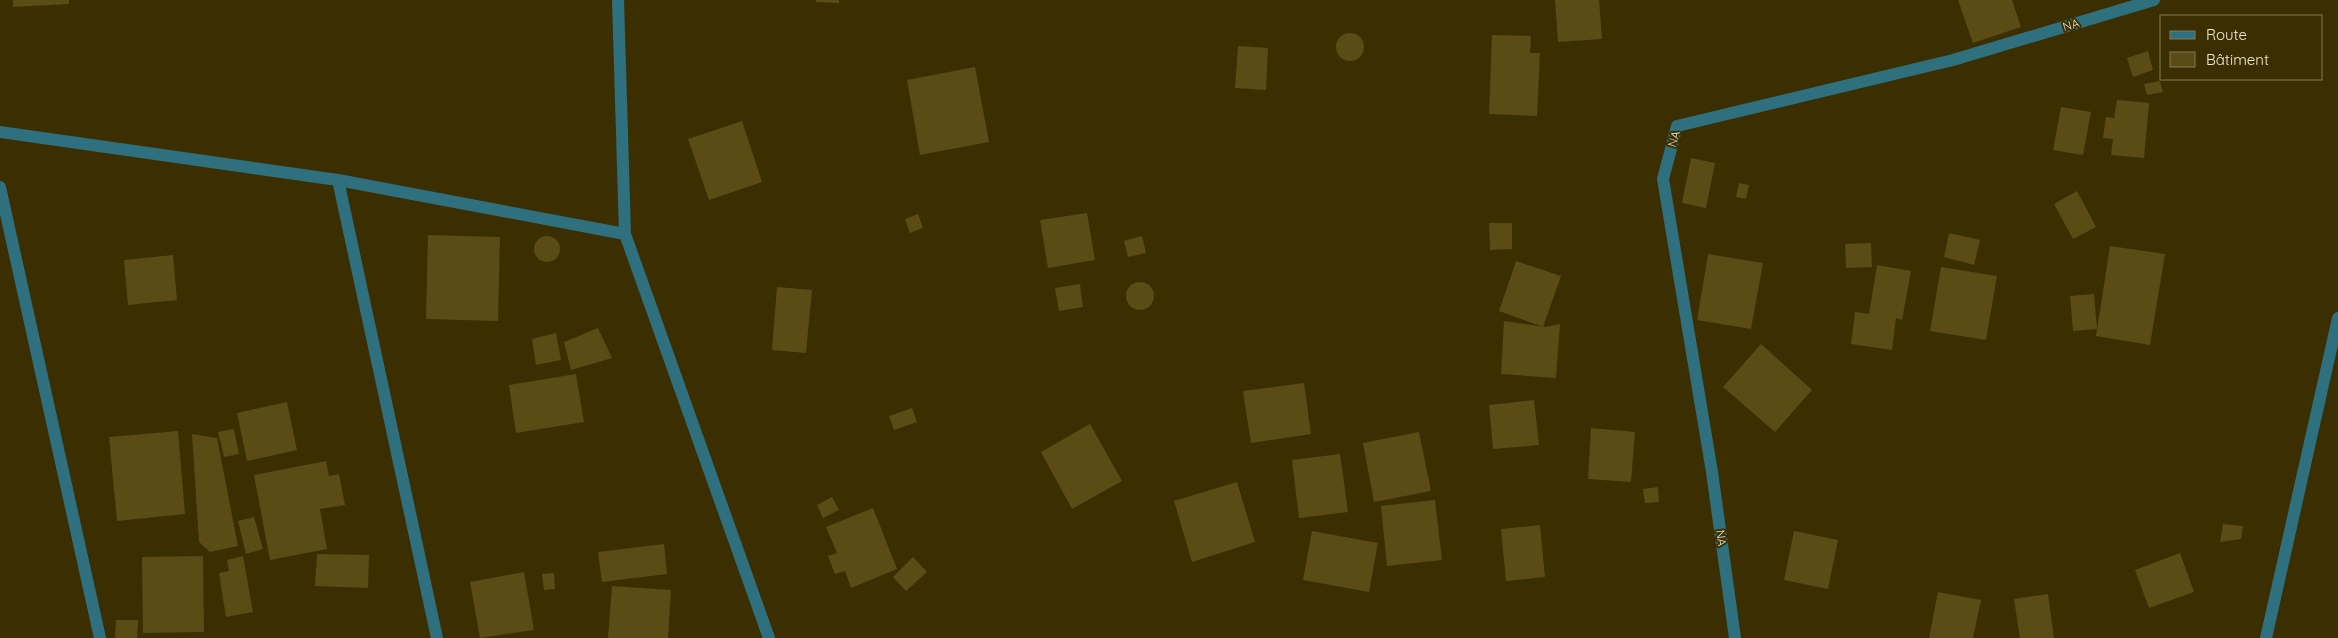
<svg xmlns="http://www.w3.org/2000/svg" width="2338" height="638" font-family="Quicksand,sans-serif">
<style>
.building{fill:#5b4b14}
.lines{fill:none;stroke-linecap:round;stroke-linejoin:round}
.minor{stroke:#2e707d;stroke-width:12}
.labels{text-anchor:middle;stroke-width:4;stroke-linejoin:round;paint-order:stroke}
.street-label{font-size:12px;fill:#f1ead4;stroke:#3b2f02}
</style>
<rect width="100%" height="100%" fill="#3b2f02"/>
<g class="building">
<polygon points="13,0 69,0 69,4 13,7"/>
<polygon points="816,0 839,0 839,3 816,2"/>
<polygon points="1555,0 1599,0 1602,39 1558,42"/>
<polygon points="1958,0 2012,0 2021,27 1973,43"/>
<circle cx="1350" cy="47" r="14"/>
<polygon points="1492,35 1531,36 1530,53 1540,53 1537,116 1489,114"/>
<polygon points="1238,46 1268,48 1266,90 1235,88"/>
<polygon points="2148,51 2153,70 2133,77 2127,58"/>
<polygon points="975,67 989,142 920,155 907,80"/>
<polygon points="2160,81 2163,92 2147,95 2144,84"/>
<polygon points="2117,100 2149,103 2144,158 2111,155 2113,139 2103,138 2106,117 2114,118"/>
<polygon points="2061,107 2091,112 2083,155 2053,150"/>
<polygon points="742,121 762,182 709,200 688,139"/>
<polygon points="1691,158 1715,163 1706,208 1682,203"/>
<polygon points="1739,183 1749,185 1746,199 1736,197"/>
<polygon points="2077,191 2096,227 2073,239 2054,204"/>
<polygon points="1087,213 1095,260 1048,268 1040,220"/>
<polygon points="918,214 923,228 910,233 905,219"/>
<polygon points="1489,223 1512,223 1512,249 1490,250"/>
<polygon points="1949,233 1980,240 1974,265 1944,257"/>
<polygon points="428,235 500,237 498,321 426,319"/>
<polygon points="1142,236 1146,253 1128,257 1124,241"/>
<circle cx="547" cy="249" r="13"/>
<polygon points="1871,243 1872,267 1846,268 1845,244"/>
<polygon points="2110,246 2165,254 2150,345 2096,336"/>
<polygon points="1708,254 1763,263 1751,329 1697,320"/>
<polygon points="173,255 177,300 128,305 124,260"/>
<polygon points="1516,261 1561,276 1543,327 1499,311"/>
<polygon points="1877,265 1911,271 1902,320 1896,318 1892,350 1851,344 1855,312 1869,314"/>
<polygon points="1941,267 1997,276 1986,340 1930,331"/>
<circle cx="1140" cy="296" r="14"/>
<polygon points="1080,284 1083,307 1059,311 1055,288"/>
<polygon points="777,287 812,290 806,353 772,350"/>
<polygon points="2094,294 2097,329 2073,331 2070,296"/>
<polygon points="1504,321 1545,327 1560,324 1556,378 1501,374"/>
<polygon points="598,328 612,358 571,370 564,342"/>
<polygon points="556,333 561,360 536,365 532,339"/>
<polygon points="1761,344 1812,390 1775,432 1723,387"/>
<polygon points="576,374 584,422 516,433 509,385"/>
<polygon points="1304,383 1311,434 1251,443 1243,391"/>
<polygon points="1534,400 1539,445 1493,449 1489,405"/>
<polygon points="287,402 297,450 247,461 237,413"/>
<polygon points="912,408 917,422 894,430 889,416"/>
<polygon points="1090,424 1122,481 1072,509 1041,452"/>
<polygon points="1591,428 1635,432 1631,482 1588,479"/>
<polygon points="234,429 239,454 224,457 218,432"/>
<polygon points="178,431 185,514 117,521 109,437"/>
<polygon points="1419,432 1431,491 1374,502 1363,443"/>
<polygon points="192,434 217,438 238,546 210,552 199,542"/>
<polygon points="1340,454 1348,512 1299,518 1292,460"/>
<polygon points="326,461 329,476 339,474 345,505 320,509 327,549 270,560 254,475"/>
<polygon points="1237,482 1255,542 1192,562 1174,501"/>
<polygon points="1658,487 1659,502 1645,503 1643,489"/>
<polygon points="832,497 839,510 823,518 817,505"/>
<polygon points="1435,500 1442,560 1387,566 1381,506"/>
<polygon points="873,508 897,569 851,588 845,571 835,574 828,556 837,553 826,527"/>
<polygon points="254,517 263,549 246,554 238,521"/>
<polygon points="2223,524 2243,526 2241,539 2220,542"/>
<polygon points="1540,525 1545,577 1506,581 1501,529"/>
<polygon points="1312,531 1378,543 1369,592 1303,580"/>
<polygon points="1794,531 1838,540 1828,589 1784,580"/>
<polygon points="664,544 667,574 602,582 598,552"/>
<polygon points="2180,553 2194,592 2149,608 2135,570"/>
<polygon points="317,554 369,555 368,588 315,586"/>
<polygon points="203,556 204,632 143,633 142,557"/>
<polygon points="243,556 253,612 226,617 219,573 229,571 227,560"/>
<polygon points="913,557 927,572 906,591 893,577"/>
<polygon points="524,572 534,630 480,638 470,582"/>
<polygon points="554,573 555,589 544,590 542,574"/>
<polygon points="612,586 671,590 668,638 608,638"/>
<polygon points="1938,592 1981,600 1973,638 1929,638"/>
<polygon points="2048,594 2054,638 2020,638 2014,599"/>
<polygon points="116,620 138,620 137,638 115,638"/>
</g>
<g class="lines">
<g class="minor">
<polyline points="618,0 625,234 769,638"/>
<polyline points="0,132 338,180 625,234"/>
<polyline points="338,180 437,638"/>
<polyline points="0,187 100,638"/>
<polyline points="1735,638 1712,472 1663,179 1677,126 1953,60 2154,0"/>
<polyline points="2266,638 2338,318"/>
</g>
</g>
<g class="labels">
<g class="street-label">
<text transform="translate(2071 25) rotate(-17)" y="4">NA</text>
<text transform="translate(1674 139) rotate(-73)" y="4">NA</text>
<text transform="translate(1721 538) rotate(82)" y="4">NA</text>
</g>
</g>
<rect x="2160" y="15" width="162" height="65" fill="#3b2f02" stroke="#847a56"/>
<rect x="2170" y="31" width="25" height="8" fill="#2e707d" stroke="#847a56"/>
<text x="2206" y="40" font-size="15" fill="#f1ead4">Route</text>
<rect x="2170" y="52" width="25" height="15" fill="#5b4b14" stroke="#847a56"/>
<text x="2206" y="65" font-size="15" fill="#f1ead4">Bâtiment</text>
</svg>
